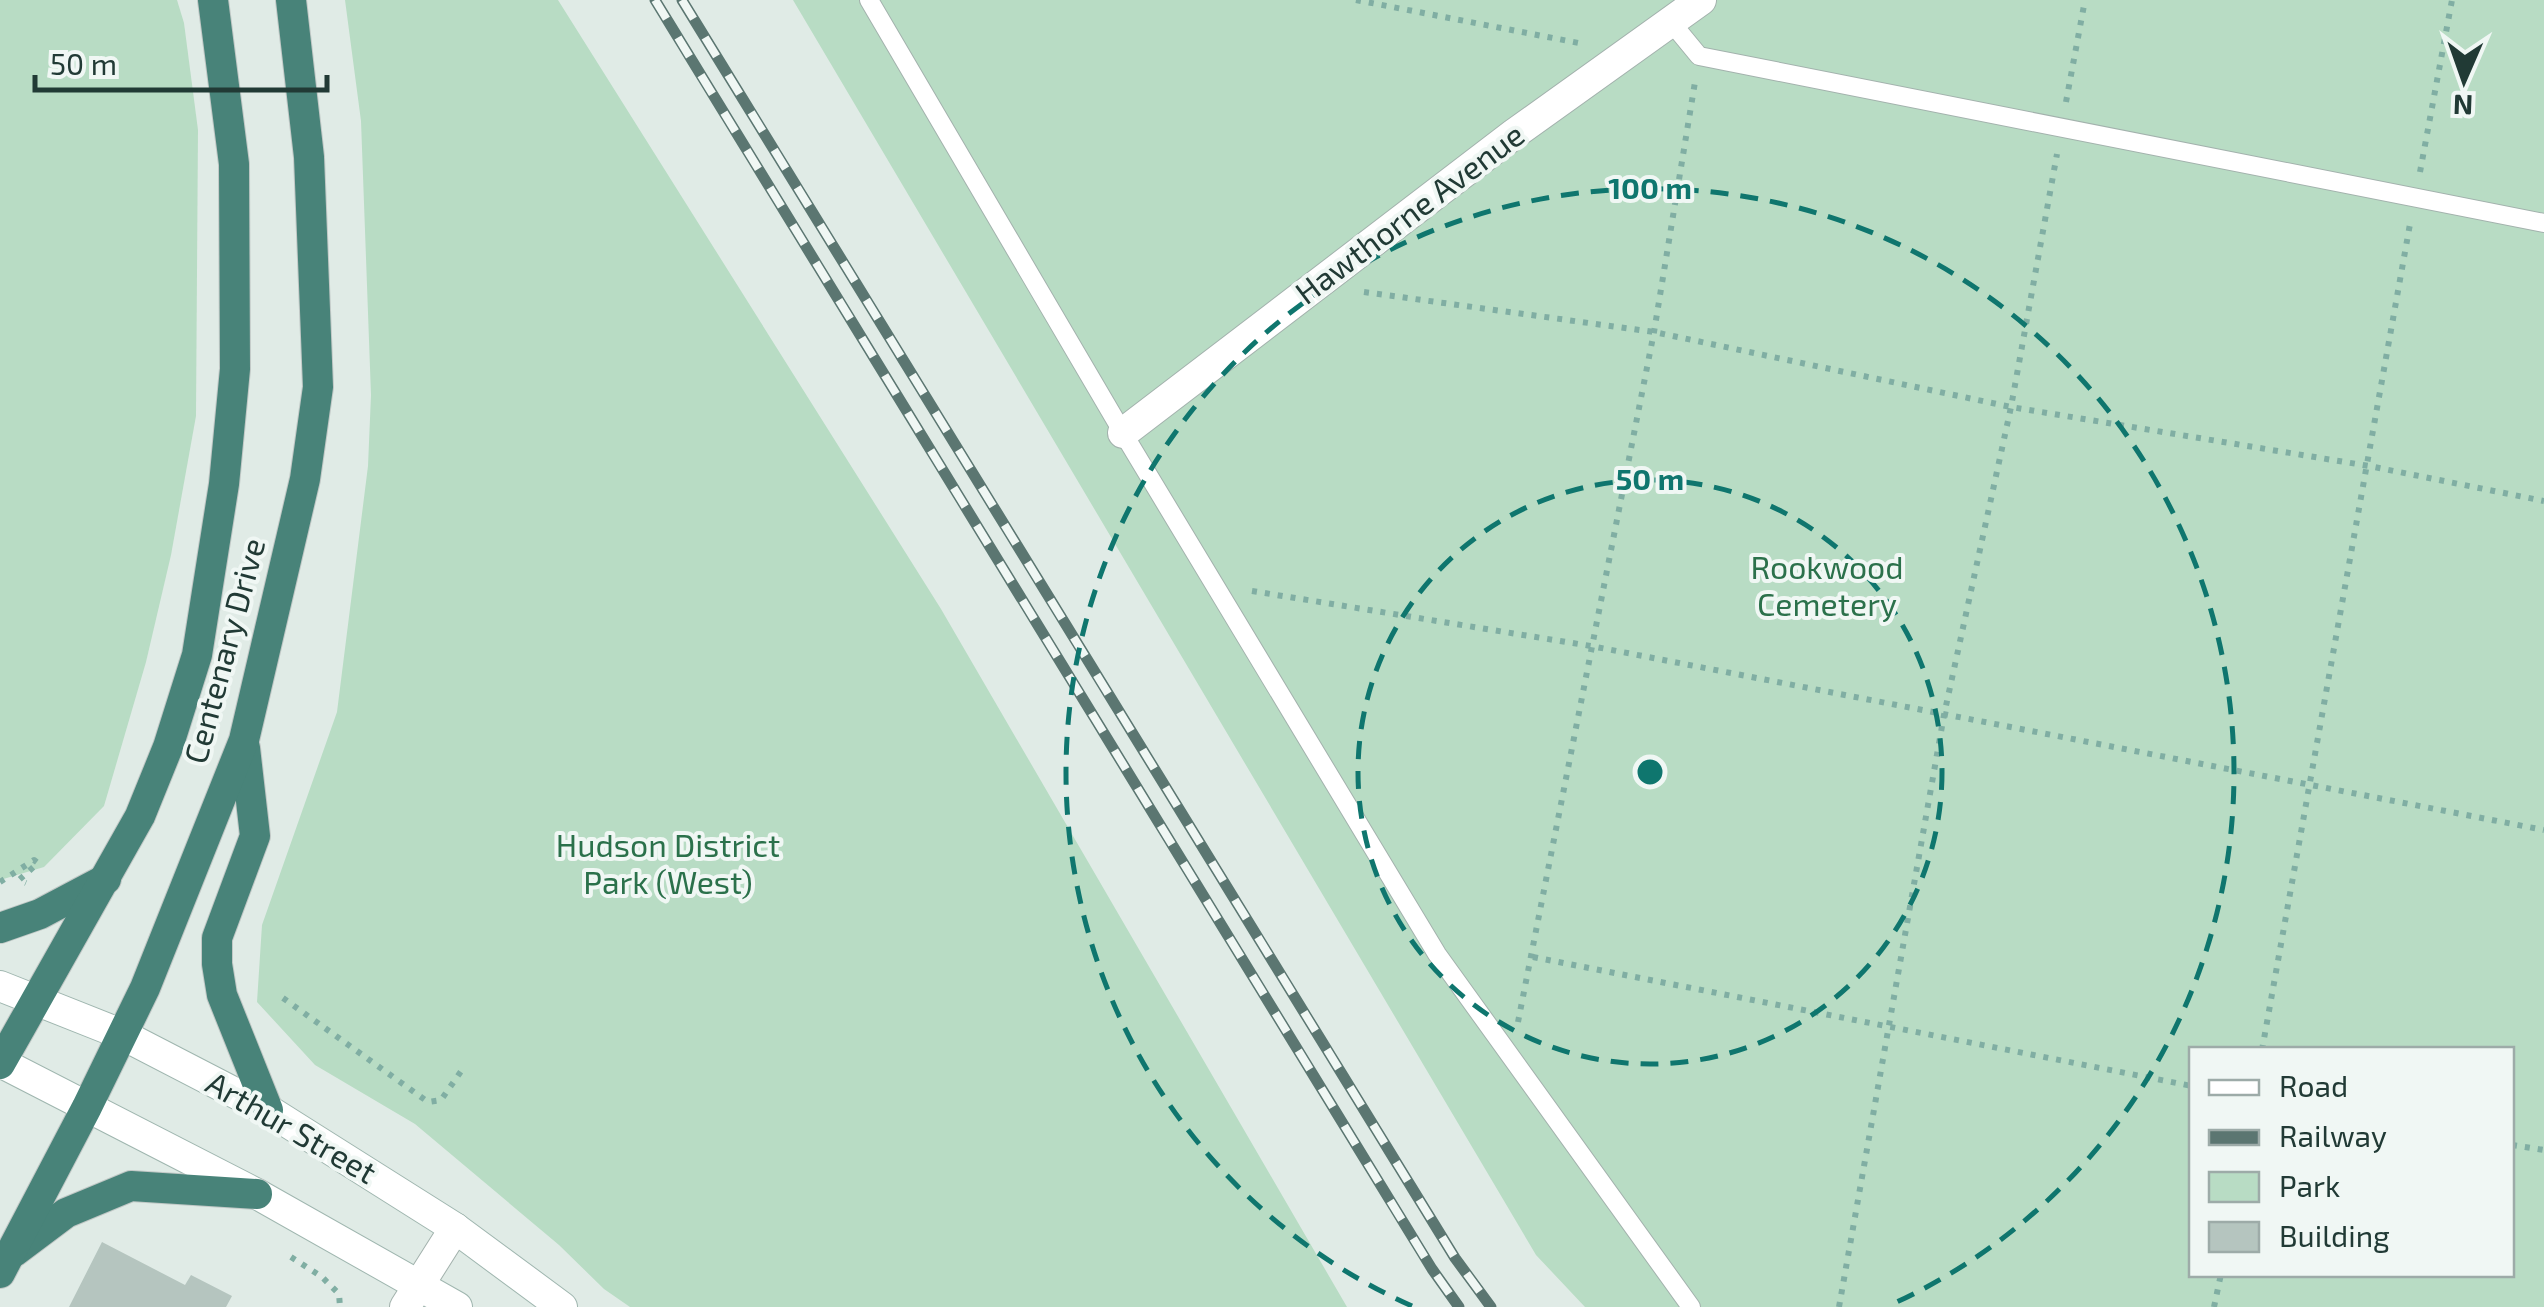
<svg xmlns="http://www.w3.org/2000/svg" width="2544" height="1307" font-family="'Exo 2',sans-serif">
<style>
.green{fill:#b8dcc4;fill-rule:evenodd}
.building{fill:#b5c5bf}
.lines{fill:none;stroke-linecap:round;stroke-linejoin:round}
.service-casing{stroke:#a3b2ad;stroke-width:20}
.minor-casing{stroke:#a3b2ad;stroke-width:32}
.secondary-casing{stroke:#9fb6af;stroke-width:32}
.trunk-casing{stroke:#c1c8c6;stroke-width:32}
.path{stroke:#80aea3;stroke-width:6;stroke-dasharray:5 8;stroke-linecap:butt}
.service{stroke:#fff;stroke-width:18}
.minor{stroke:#fff;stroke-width:30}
.secondary{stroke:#fff;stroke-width:30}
.trunk{stroke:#488379;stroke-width:30}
.rail-casing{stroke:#5b7671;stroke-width:11}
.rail{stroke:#f0f7f4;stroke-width:8;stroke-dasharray:22;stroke-linecap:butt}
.ring{fill:none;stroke:#0f766e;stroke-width:5;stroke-dasharray:18 12}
.labels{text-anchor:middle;stroke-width:8;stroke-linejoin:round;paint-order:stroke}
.street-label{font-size:32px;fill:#213a35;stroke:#f0f7f4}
.park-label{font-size:32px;fill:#2b714b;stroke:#f0f7f4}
.centre{fill:#0f766e;stroke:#f0f7f4;stroke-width:5}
.ring-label{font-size:30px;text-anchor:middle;font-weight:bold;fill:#0f766e;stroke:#f0f7f4;stroke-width:8;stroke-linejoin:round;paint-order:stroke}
</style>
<rect width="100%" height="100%" fill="#e0ebe6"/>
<g class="green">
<polygon points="0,0 177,0 184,23 198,130 196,416 171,555 146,662 104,806 44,867 0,880"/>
<polygon points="345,0 558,0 941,609 1347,1307 630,1307 604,1289 559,1245 415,1124 315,1065 257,1002 262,925 337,712 368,466 371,395 361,121"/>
<path d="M 793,0 L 2544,0 L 2544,1307 L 1585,1307 L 1536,1255 ZM 2192,1050 L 2512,1050 L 2512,1274 L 2192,1274 Z"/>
</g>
<polygon class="building" points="102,1242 185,1285 191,1275 232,1296 226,1307 69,1307"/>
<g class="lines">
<defs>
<g id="service">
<polyline points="869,0 1123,433 1437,954 1691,1307"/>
<polyline points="1671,22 1699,56 2544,223"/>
</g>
<g id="minor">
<polyline points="1123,433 1514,134 1701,0"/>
<polyline points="405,1307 455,1228"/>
</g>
<g id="secondary">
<polyline points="0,986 121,1034 268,1110 455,1228 562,1307"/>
<polyline points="0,1062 257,1194 457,1307"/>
</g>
<g id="trunk">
<polyline points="245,748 255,836 217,938 217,964 222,995 268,1110"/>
<polyline points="0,928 40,914 106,879"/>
<polyline points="0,1064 140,816 168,747 197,655 224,484 235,369 234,164 213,0"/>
<polyline points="14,1252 66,1213 131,1186 257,1194"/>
<polyline points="0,1273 87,1107 145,988 244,740 305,479 318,387 309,157 291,0"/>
</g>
</defs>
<use href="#service" class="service-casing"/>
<use href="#minor" class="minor-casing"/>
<use href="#secondary" class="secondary-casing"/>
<use href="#trunk" class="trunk-casing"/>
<g class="path">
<polyline points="1356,0 1584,44"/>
<polyline points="2066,102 2085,0"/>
<polyline points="2420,172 2452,0"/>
<polyline points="1364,292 1654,332 2011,407 2369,466 2544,501"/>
<polyline points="1252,591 1591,646 2544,830"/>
<polyline points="0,882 34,860 38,863 19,880 26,883"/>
<polyline points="1533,957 2192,1086"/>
<polyline points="283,998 428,1102 441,1100 464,1067"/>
<polyline points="1518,1022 1654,332 1695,82"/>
<polyline points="2262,1050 2410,224"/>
<polyline points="2512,1145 2544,1150"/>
<polyline points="291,1257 322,1277 339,1294 340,1307"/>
<polyline points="1839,1307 1944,715 2011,407 2057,154"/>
<polyline points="2214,1307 2221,1274"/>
</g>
<use href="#service" class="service"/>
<use href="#minor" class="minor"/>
<use href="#secondary" class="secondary"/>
<use href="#trunk" class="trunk"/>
<defs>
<g id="rail">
<polyline points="655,0 1432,1269 1459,1307"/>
<polyline points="682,0 1455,1258 1491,1307"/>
</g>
</defs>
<use href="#rail" class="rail-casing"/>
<use href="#rail" class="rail"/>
</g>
<g class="ring">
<circle cx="1650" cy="772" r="292"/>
<path d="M1412 1306A584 584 0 1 1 1888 1306"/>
</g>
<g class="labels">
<g class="street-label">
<text transform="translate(1410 214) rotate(-37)" y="11">Hawthorne Avenue</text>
<text transform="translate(225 651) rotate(-75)" y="11">Centenary Drive</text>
<text transform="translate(291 1128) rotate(30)" y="11">Arthur Street</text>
</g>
<g class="park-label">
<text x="1827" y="579">Rookwood<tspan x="1827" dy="37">Cemetery</tspan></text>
<text x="668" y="857">Hudson District<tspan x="668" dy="37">Park (West)</tspan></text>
</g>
</g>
<circle cx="1650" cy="772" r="15" class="centre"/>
<g class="ring-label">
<text x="1650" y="199">100 m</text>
<text x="1650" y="490">50 m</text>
</g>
<rect x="2189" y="1047" width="325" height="230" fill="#f0f7f4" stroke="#9daba8" stroke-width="2.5"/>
<rect x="2209" y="1080" width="50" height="15" fill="#ffffff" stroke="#9daba8" stroke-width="2.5"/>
<text x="2279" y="1097" font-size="30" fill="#213a35">Road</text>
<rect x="2209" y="1130" width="50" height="15" fill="#5b7671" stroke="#9daba8" stroke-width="2.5"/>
<text x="2279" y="1147" font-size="30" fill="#213a35">Railway</text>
<rect x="2209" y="1172" width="50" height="30" fill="#b8dcc4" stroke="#9daba8" stroke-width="2.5"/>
<text x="2279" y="1197" font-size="30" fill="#213a35">Park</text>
<rect x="2209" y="1222" width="50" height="30" fill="#b5c5bf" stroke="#9daba8" stroke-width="2.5"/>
<text x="2279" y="1247" font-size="30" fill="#213a35">Building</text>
<g transform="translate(2464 80) rotate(182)" stroke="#f0f7f4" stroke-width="8" paint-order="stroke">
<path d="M0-8L18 38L0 25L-18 38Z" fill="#213a35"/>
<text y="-15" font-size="28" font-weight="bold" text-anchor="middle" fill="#213a35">N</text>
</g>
<path d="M35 75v15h292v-15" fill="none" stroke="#213a35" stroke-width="5"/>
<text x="50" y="75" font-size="30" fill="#213a35" stroke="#f0f7f4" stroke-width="8" paint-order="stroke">50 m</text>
</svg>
